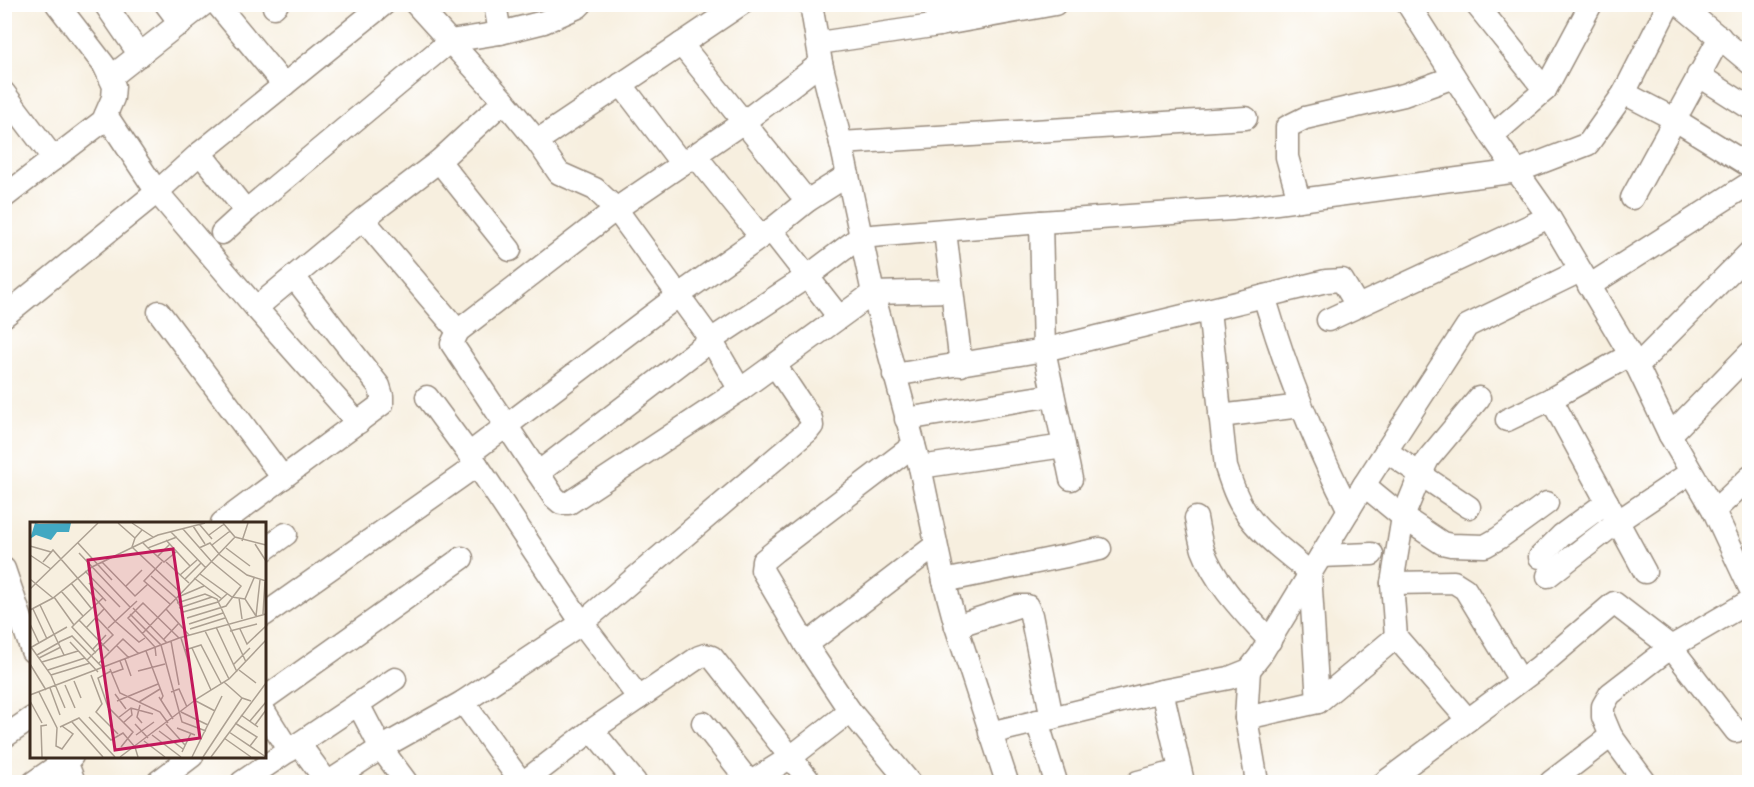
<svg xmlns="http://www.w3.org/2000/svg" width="1754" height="787" font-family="'Libre Caslon Text',serif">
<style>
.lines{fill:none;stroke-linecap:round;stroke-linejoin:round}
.minor-casing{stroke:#998c7e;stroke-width:25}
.minor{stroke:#fff;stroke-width:22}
.inset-road{fill:none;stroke:#aca092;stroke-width:1.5}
.view{fill:#c2185b;fill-opacity:0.15;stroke:#c2185b;stroke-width:3}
.inset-edge{fill:none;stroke:#3b2a1e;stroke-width:3}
</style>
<rect width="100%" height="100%" fill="#fff"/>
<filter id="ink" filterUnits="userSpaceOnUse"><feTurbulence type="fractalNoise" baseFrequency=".0167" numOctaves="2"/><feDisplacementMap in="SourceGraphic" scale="12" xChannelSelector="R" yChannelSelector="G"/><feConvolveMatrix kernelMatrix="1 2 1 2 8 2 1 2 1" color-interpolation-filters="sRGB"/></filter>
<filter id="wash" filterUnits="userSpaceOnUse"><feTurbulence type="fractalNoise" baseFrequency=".008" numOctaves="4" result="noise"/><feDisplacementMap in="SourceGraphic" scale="24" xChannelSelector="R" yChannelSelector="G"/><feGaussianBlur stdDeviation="1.35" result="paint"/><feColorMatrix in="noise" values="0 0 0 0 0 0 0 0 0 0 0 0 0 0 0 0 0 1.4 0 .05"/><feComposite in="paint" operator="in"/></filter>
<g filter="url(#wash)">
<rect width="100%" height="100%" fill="#f7efdf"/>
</g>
<g filter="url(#ink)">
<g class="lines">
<defs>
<g id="minor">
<polyline points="105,4 140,55"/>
<polyline points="166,4 181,24"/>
<polyline points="217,4 284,85"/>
<polyline points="416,4 504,101 537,141 559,173 595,189 616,209 711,340 740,390"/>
<polyline points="495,4 500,33"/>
<polyline points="811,4 821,63 841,143 873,293 920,467 944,581 956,626 1007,782"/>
<polyline points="934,4 939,25"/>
<polyline points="1408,4 1492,136 1549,217 1637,366 1670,435 1714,511 1750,588"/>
<polyline points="1476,4 1545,90"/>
<polyline points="1679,4 1750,63"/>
<polyline points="274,7 277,4"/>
<polyline points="819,43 939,25 1055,4"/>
<polyline points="681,44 807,201"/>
<polyline points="821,63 745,121 616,209 458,331 452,344 554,497 561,503 569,503 740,390 873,293 951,291"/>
<polyline points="1698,75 1750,108"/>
<polyline points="111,77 204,4"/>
<polyline points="621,84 682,164"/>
<polyline points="4,93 54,159"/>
<polyline points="1624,93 1674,119 1750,166"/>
<polyline points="106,115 157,192 256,308 363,219 439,161 504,101"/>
<polyline points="1492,136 1545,90 1591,4"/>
<polyline points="537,141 741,4"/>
<polyline points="841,143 1246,118"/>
<polyline points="200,153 246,211"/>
<polyline points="695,155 761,237"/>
<polyline points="439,161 510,250"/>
<polyline points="4,197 103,121 113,98 114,86 104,65 57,4"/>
<polyline points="1632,198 1720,37"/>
<polyline points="1299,200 1287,157 1287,127 1305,118 1404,95 1454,77"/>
<polyline points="363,219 458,331"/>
<polyline points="1041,222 1044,350 1071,479"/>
<polyline points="771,230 839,317"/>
<polyline points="945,231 961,365"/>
<polyline points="222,233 246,211 450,41 500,33 544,22 578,7 581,4"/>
<polyline points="1589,286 1750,183"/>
<path d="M 1264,296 C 1286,370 1313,441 1349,510"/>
<polyline points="256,308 358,423"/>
<path d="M 1209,310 L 1226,467 C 1231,482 1236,498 1245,511 C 1260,535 1289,554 1310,573 L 1318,702"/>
<polyline points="159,312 283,478"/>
<polyline points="4,316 157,192 200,153 384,4"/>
<polyline points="1328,320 1549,217"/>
<polyline points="1637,366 1750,252"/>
<polyline points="894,375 1044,350 1326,281 1342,280 1357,305"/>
<polyline points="427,397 477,465 582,623 639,698"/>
<polyline points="1551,399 1645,572"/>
<polyline points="1220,416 1301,406"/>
<polyline points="906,419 1053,395"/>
<polyline points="1507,420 1551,399 1630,355"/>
<polyline points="1670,435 1750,353"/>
<polyline points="1386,451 1469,507"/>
<polyline points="469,454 679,295 771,230 807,201 848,175"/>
<polyline points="920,467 1064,446"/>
<polyline points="538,473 711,340 808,276 860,237 1041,222 1232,209 1518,171 1588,144 1624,93 1669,4"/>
<polyline points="1364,485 1403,517 1442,543 1451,545 1485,546 1499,538 1547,503"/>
<polyline points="1714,511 1750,477"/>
<path d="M 1196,518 C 1198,529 1200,540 1203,550 C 1216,585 1245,613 1270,641"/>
<polyline points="222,523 382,404 382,396 379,386 294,277"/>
<polyline points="264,550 286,534"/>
<polyline points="1321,556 1372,554"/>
<polyline points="1540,557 1562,535 1607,502"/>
<polyline points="4,569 32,651"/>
<polyline points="1548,576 1617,522 1691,472"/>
<polyline points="944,581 1100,549"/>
<polyline points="1392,583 1454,582 1465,589 1520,680"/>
<polyline points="264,615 477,465"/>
<polyline points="956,626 1018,606 1027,606 1031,615 1052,718"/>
<polyline points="806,645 936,545"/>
<polyline points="1249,670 1246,718 1257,782"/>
<polyline points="1162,691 1183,782"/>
<polyline points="264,699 462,558"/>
<polyline points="463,702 521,782"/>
<polyline points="358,704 381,748 406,782"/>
<polyline points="264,711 289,751"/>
<polyline points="1246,718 1318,702 1396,637"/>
<polyline points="1468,720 1396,637 1392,583 1403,517 1421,473 1428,459 1479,398"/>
<polyline points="1037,721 1056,782"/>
<polyline points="703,723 749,782"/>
<polyline points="592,730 635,782"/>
<polyline points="990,733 1162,691 1229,678 1249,670 1260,656 1364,485 1467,326 1580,271"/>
<polyline points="4,737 32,718"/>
<polyline points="299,744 327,782"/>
<polyline points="64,756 74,782"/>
<polyline points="34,782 72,756"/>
<polyline points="158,782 192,756"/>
<polyline points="242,782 395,679"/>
<polyline points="329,782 381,748 463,702 582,623 808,431 812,426 811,419 775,365"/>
<polyline points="524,782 592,730 699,657 705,655 712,657 810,782"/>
<polyline points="751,782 791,757 850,711"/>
<polyline points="909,782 850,711 806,645 762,570 763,561 775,551 914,445"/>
<polyline points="1138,782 1180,771"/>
<polyline points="1385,782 1539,667 1614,603 1671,647 1736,731"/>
<polyline points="1551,782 1611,736"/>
<polyline points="1645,782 1611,736 1603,717 1603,706 1610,694 1671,647 1750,601"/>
</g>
</defs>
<use href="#minor" class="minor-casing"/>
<use href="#minor" class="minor"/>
</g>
</g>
<g transform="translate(30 522)">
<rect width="236" height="236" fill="#f7efdf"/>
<path d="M 5,1 L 9,2 L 41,1 L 39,10 L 27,10 L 21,18 L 6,13 L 0,17 Z" fill="#42a8c2"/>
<path class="inset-road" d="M 88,1 L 105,16 L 112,8M 102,1 L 123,15M 193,1 L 205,15 L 236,23M 170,3 L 182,17M 163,4 L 175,22M 153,7 L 182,40 L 211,64 L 196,84 L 157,96M 141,10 L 176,46M 179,13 L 194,2M 105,16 L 102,25 L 150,70M 136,18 L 160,44M 212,19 L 218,1M 112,20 L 118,26 L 147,15M 48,21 L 82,58M 225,22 L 236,39M 182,23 L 200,9M 0,24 L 21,30M 118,26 L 134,40 L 146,30M 169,26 L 180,21 L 190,33 L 217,53 L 236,59M 196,26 L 220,44M 49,31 L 100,85M 0,33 L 21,47M 127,35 L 140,22M 13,40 L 23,28 L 85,99 L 109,120 L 115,116M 72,40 L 105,74 L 118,62M 132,40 L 114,59 L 140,82M 136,40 L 159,61M 55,49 L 90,85M 170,52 L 202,75 L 215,77M 150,53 L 167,38M 121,54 L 146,76 L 153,90 L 188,80 L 197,72M 164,56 L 192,77M 224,56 L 215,77 L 226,94M 0,57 L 23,76M 155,57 L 171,41M 41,61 L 61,86M 59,61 L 76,79M 96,64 L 112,48M 0,67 L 68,1M 31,69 L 53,94M 24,75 L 44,103M 148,75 L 174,64M 73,76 L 49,98 L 79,129M 209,76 L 212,97M 147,81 L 175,72 L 187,77 L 216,140M 10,83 L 34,133M 103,86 L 137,121M 149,86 L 182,75M 3,87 L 17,117M 136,87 L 159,113M 0,88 L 23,76 L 62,45 L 128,13 L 175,1M 100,92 L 131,123 L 152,200 L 176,209M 233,92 L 235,59M 226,94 L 230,58M 49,98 L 42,105 L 66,131M 0,102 L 9,121M 159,102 L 193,91M 186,105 L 207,150M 56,106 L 74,87M 78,106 L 107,79M 160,107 L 195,96M 210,107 L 217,122 L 236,104M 175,109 L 199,157M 200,109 L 227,102M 112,112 L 205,15M 151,116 L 161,148M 134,117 L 149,101M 141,119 L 149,163M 29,120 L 42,114 L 74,147M 40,120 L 68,150M 86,123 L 99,136M 1,125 L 21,153 L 35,186M 0,126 L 37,105M 162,126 L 181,168M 63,127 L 76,113M 155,128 L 171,123 L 191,161M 116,129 L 133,174 L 131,178M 7,133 L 30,120M 126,134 L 125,125 L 98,96 L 113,81 L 149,116M 9,136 L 31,125M 95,137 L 101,154M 57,138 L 83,113 L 66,95M 12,140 L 48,129M 0,142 L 16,168M 68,142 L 93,117 L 109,132M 203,143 L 220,126M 80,147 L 90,171 L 130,190 L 138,201M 18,148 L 55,136M 209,148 L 226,161M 81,149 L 68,156 L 78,185 L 103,210 L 91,225M 108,149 L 135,142M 82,151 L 93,147 L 90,139M 21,153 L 60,141M 61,153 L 72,182 L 66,190 L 88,212M 44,159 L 51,176M 194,160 L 212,176M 35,163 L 45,186M 20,166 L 30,193M 9,170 L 27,206 L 26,224 L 32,227 L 43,212 L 32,204M 141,170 L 149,167 L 157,185M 85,172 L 96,187M 0,173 L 149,116 L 236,92M 129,175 L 143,197M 164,178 L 185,189M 0,179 L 12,201M 87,179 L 128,162M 109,180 L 130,167M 110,183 L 107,195 L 112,201M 151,190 L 178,203M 211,193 L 228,205M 59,195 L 81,218 L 93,211 L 105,225 L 108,235M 88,196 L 101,186 L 123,192M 220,199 L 236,180M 42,200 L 73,235M 93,201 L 102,193 L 101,186M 205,201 L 227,215 L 220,224M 105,202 L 118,216M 136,202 L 155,223M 225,203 L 236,188M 30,205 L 49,196 L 85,235M 147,206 L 165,213M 129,209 L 153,227M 199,210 L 236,235M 106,213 L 124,200M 122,213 L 151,235M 194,216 L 221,235M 114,219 L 135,235M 152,230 L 161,211M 12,235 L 11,204 L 17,203M 90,235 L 168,176 L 199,157 L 236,118M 162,235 L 192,174M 173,235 L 212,176 L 221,179M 181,235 L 236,161"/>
<path class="view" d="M 143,27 L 170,216 L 85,228 L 58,38 Z"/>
<rect width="236" height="236" class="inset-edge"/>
</g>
<rect width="1754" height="787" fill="none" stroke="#fff" stroke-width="24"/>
</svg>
